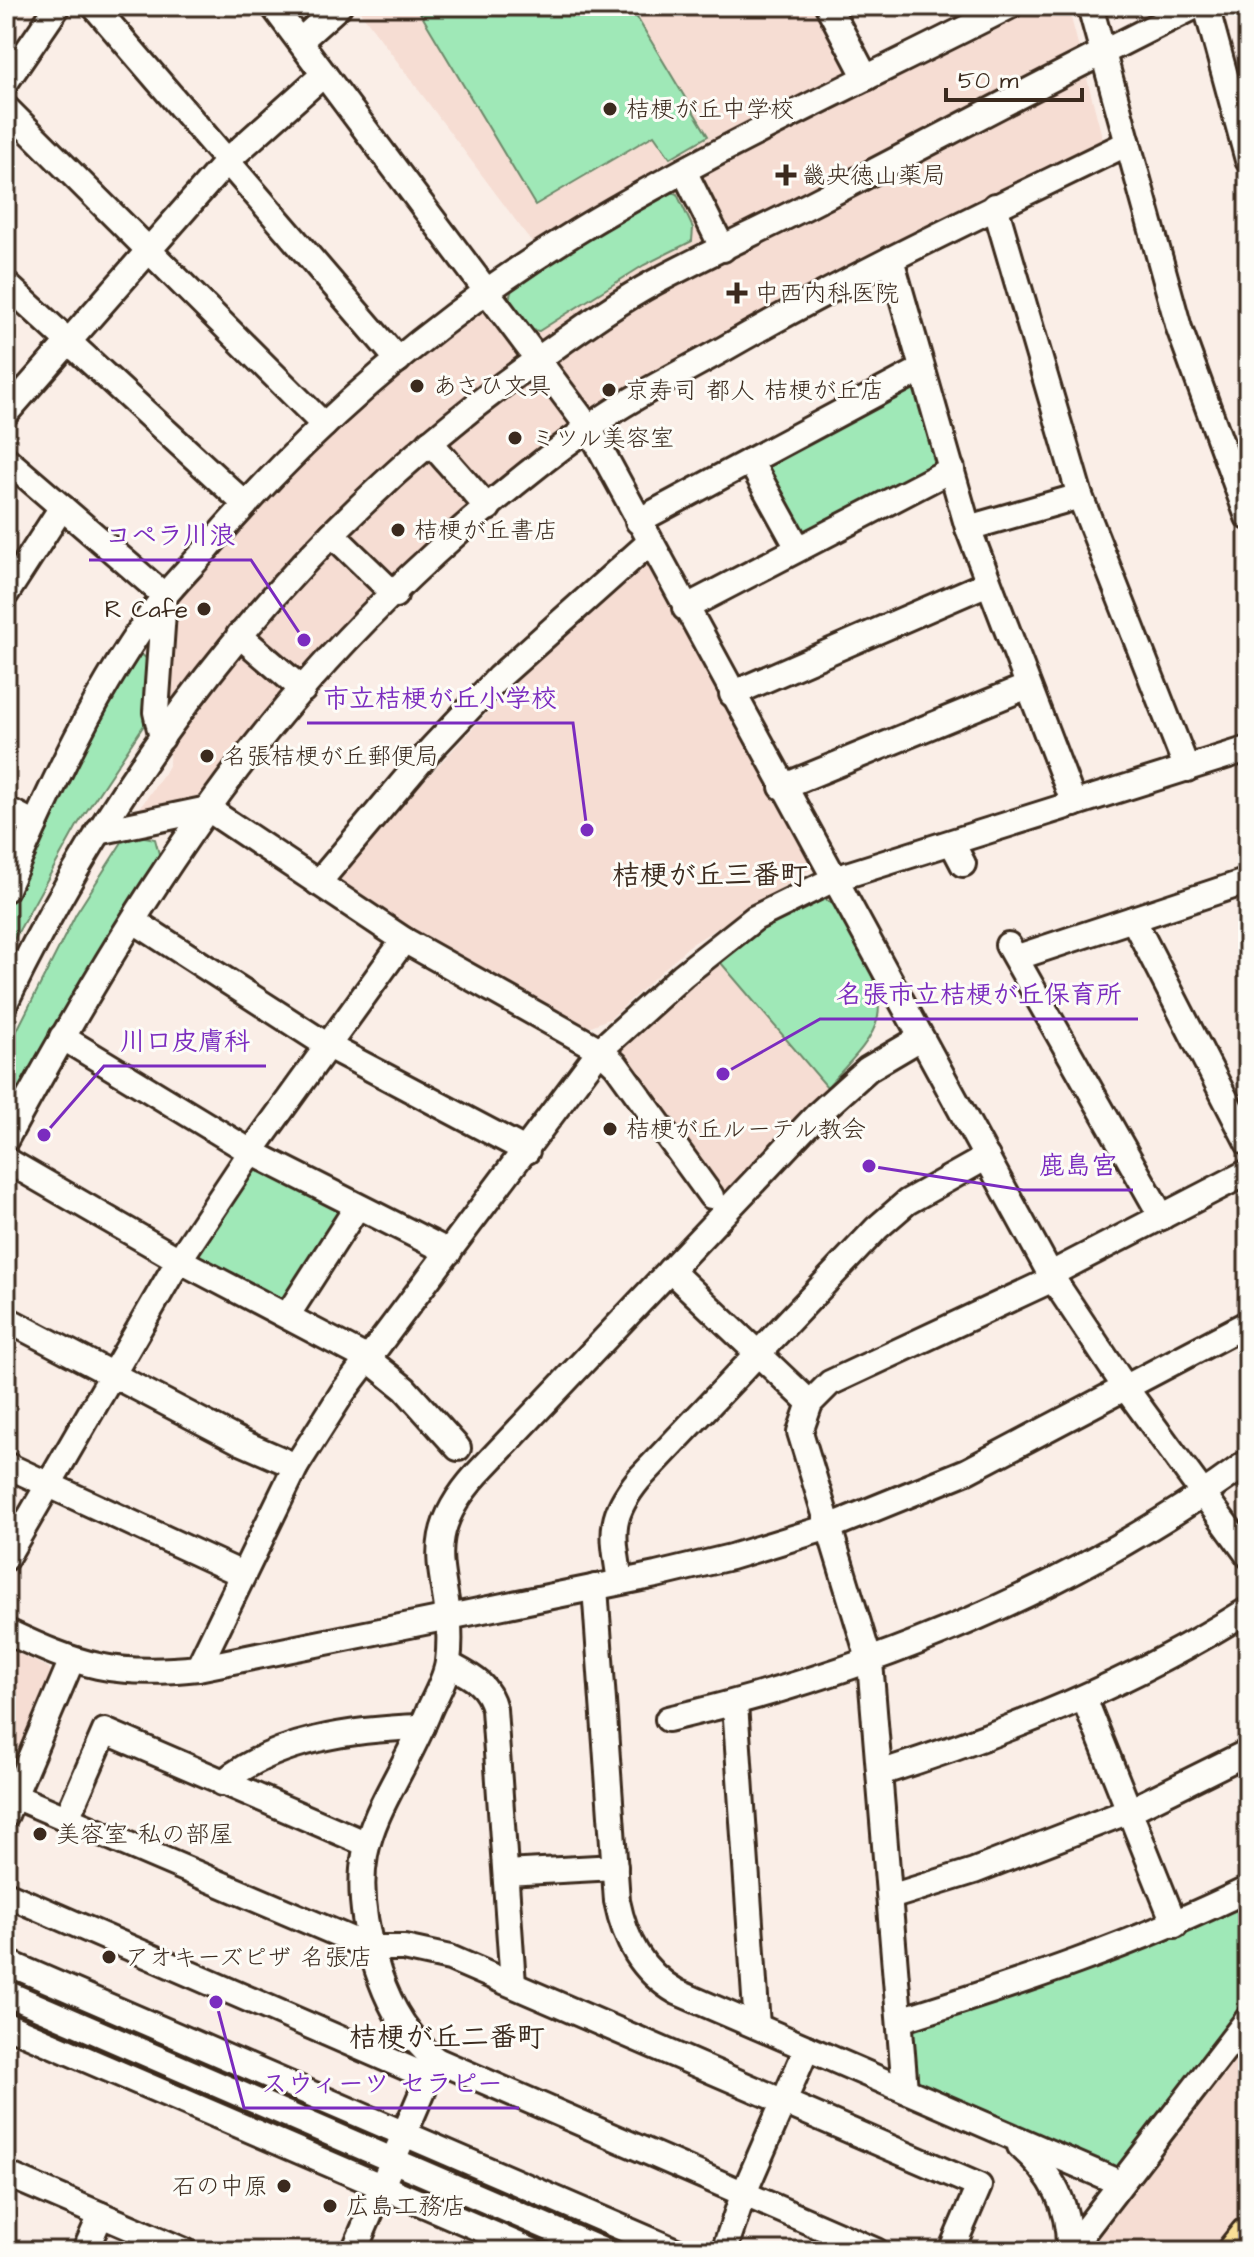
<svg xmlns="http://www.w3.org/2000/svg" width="1254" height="2257" font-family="'Architects Daughter','Klee One',sans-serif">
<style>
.built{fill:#f6ddd3}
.green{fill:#9fe8b7;stroke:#6d896a;stroke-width:2}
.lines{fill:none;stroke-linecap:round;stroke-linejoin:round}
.minor-casing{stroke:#3b2a1e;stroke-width:30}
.highway-casing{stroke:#3b2a1e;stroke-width:42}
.minor{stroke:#fdfcf7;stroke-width:24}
.highway{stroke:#f9df96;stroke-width:36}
.rail{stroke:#3b2a1e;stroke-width:5;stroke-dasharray:12 6;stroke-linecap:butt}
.poi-dot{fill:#3b2a1e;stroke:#fdfcf7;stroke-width:3}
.labels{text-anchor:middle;stroke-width:6;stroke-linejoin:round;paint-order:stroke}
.poi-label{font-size:24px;fill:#3b2a1e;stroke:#fdfcf7;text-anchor:start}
.quarter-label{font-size:28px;font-weight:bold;fill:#3b2a1e;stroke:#fdfcf7}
.leader{fill:none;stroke:#7b2cbf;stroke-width:3}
.callout-dot{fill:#7b2cbf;stroke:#fdfcf7;stroke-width:3}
.callout-label{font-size:26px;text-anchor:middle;font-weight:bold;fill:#7b2cbf;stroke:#fdfcf7;stroke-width:6;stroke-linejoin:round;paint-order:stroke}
</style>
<rect width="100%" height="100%" fill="#faeee7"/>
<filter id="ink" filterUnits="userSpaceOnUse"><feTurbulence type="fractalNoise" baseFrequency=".0125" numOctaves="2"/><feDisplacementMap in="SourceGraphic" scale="16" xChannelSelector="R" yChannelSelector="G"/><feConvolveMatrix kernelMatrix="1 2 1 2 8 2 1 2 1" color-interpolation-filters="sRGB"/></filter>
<g filter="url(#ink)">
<g class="built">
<polygon points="356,6 816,6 848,67 844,81 537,249"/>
<polygon points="1026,6 1068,6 1104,144 714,340 606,412 481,502 210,792 135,815 169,766 171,620 176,603 214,551 347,416 507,286 666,190"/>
<polygon points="639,564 652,567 816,866 689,946 611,1018 586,1028 408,928 342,883 341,869 524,674"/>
<polygon points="715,956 827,1087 728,1193 715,1192 619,1060 619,1047"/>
<polygon points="6,1648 49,1668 54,1680 6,1790"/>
<polygon points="1248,2038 1248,2251 1084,2251 1132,2191"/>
</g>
<g class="green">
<polygon points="416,6 630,6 708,136 670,158 654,135 535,205"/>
<polygon points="666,190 677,194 693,228 692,241 644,265 539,331 532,330 509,300 512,288"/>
<polygon points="908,385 920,392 939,459 932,470 811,533 798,529 766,473 770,459"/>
<polygon points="139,652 148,660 144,725 78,824 6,954 6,911 51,809 76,757"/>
<polygon points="140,836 155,839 162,865 6,1124 6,1052 76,914 122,842"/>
<path d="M 819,897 C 840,903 844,920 854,937 C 895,1016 885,1025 827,1087 L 715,956 L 769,921 Z"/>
<polygon points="262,1167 340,1206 343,1218 292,1300 281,1301 202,1263 198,1247 252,1168"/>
<polygon points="1248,1898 1248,2005 1121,2170 917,2085 911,2032 918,2023"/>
</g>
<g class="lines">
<defs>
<g id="minor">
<polyline points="94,6 398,360"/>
<polyline points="273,6 589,428 1053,1279 1125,1387 1248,1555"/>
<polyline points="828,6 866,78"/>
<polyline points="1090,6 1179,328 1248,517"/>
<polyline points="1206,6 1248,160"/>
<polyline points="300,41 339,6"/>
<polyline points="6,82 58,6"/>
<polyline points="6,108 324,425"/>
<polyline points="684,171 723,249"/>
<polyline points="995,206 1080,496 1187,769"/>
<polyline points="891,259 968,528 1074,804"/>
<polyline points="6,284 245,504"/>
<polyline points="6,413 228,160 324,74"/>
<polyline points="430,442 488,508"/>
<polyline points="6,459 165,596"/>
<polyline points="750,461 798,548"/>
<polyline points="638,521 922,369"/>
<polyline points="968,528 1080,496"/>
<polyline points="332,534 395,595"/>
<polyline points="6,594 62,507"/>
<polyline points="685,608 952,469"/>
<polyline points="239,635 303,690"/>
<polyline points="732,694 988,583"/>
<polyline points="162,738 156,712 164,598"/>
<polyline points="782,787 1028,686"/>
<polyline points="6,809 35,824"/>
<polyline points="98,832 208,809 404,940 600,1050 616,1065 711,1196"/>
<polyline points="952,843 963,864"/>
<polyline points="318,883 432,748 498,678 649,543"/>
<path d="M 6,889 C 51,787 96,687 163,598 C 177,580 195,563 209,546 C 315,422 441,314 581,229 C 719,146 867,79 1010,6"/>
<polyline points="1133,919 1248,1143"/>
<polyline points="134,921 328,1046 527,1151"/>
<polyline points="1008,945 1162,1217"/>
<polyline points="1018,957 1248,881"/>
<path d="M 6,1001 C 129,747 309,519 541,357 C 578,331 616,303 655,282 C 709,253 765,228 819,200 C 945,135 1069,68 1196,6"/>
<polyline points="62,1037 251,1152 449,1252"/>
<path d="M 6,1139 C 80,1004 158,869 254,747 C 345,631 468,514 588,428 C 630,398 677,375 722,350 C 853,274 991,210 1128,143"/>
<polyline points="6,1160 179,1260 368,1359 405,1389 458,1448"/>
<polyline points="670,1270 810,1403"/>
<polyline points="1051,1274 1248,1172"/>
<polyline points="287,1316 357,1207"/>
<polyline points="6,1319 243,1443 296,1466"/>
<polyline points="6,1465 242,1574"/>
<polyline points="6,1558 179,1260 251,1152 404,940"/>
<path d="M 620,1581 C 613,1535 607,1518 639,1479 L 877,1228 L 907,1202 L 987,1157"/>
<path d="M 595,1587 L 617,1901 C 625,1940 641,1971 677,1992 L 1120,2183"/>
<path d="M 6,1631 C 80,1666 114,1677 198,1668 L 656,1575 L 731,1557 L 829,1527 L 967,1471 L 1248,1323"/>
<path d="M 448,1664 C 470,1676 488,1683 494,1709 L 513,1984"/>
<polyline points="198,1668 296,1466 343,1392 600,1050 683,975 755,918 834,879 1248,749"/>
<polyline points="1084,1698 1175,1925"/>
<polyline points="735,1704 757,2026"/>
<path d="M 668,1719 C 874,1671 1077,1588 1248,1462"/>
<path d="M 880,1773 C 1009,1732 1133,1683 1248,1610"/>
<path d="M 222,1783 C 276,1739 354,1729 422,1727"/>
<polyline points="14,1796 371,1948 404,1948 450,1958 979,2186 951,2251"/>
<polyline points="6,1815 71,1662"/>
<polyline points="67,1818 105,1731 367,1844"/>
<polyline points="506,1873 615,1867"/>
<polyline points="6,1894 428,2077"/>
<polyline points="890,1897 974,1871 1129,1811 1248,1752"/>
<polyline points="6,1962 676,2251"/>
<polyline points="6,1993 603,2251"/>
<path d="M 900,2020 C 1020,1983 1136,1944 1248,1889"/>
<polyline points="6,2025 532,2251"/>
<path d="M 436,2060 C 403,2034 385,1998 374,1958 C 340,1839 386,1813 428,1713 C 434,1698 446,1679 448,1662 C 458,1580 409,1549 477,1474 L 817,1115 L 868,1069 L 919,1039"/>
<polyline points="905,2090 870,1662 800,1432 810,1403 830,1383 1053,1279"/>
<path d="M 1020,2146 C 1053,2175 1070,2206 1069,2251"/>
<polyline points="6,2174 185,2251"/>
<polyline points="85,2251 101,2215"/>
<polyline points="354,2251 436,2060 876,2251"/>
<polyline points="724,2251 743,2195 807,2048"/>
<polyline points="1069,2251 1248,2019"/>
</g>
<polyline id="highway" points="1236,2251 1248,2236"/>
</defs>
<use href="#minor" class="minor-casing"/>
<use href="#highway" class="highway-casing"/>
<use href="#minor" class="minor"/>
<use href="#highway" class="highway"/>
<polyline class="rail" points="6,12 10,6"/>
</g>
</g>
<g class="poi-dot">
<circle cx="610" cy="109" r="8"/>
<path d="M782 163h8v8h8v8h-8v8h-8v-8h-8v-8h8z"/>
<path d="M733 281h8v8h8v8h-8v8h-8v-8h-8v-8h8z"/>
<circle cx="417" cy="386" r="8"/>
<circle cx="609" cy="390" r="8"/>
<circle cx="515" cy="438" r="8"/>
<circle cx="398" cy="530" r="8"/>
<circle cx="204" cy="609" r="8"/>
<circle cx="207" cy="756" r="8"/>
<circle cx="610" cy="1129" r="8"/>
<circle cx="40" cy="1834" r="8"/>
<circle cx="109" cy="1957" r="8"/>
<circle cx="284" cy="2186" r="8"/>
<circle cx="330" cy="2206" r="8"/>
</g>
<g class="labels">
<g class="poi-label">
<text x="626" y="117">桔梗が丘中学校</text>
<text x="802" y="183">畿央徳山薬局</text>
<text x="755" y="301">中西内科医院</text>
<text x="433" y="394">あさひ文具</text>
<text x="625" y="398">京寿司 都人 桔梗が丘店</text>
<text x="531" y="446">ミツル美容室</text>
<text x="414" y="538">桔梗が丘書店</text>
<text x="188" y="617" text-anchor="end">R Cafe</text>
<text x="223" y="764">名張桔梗が丘郵便局</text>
<text x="626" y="1137">桔梗が丘ルーテル教会</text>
<text x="56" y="1842">美容室 私の部屋</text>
<text x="125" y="1965">アオキーズピザ 名張店</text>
<text x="268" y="2194" text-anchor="end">石の中原</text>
<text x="346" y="2214">広島工務店</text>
</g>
<g class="quarter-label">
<text x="710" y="884">桔梗が丘三番町</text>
<text x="447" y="2046">桔梗が丘二番町</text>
</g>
</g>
<path class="leader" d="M304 640L251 560H89M587 830L573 723H307M723 1074L820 1019H1138M44 1135L104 1066H266M869 1166L1023 1190H1133M216 2002L244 2108H519"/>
<g class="callout-dot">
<circle cx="304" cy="640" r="8"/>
<circle cx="587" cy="830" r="8"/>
<circle cx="723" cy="1074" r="8"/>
<circle cx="44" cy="1135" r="8"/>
<circle cx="869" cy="1166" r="8"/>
<circle cx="216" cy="2002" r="8"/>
</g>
<g class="callout-label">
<text x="170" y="544">コペラ川浪</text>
<text x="440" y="707">市立桔梗が丘小学校</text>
<text x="979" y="1003">名張市立桔梗が丘保育所</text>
<text x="185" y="1050">川口皮膚科</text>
<text x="1078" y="1174">鹿島宮</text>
<text x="382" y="2092">スウィーツ セラピー</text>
</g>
<rect width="1254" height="2257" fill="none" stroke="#fdfcf7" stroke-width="32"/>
<rect x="16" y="16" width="1222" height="2225" fill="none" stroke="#3b2a1e" stroke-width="3" filter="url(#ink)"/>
<path d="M946 88v12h136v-12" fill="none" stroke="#3b2a1e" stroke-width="4"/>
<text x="958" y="88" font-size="24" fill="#3b2a1e" stroke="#fdfcf7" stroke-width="6" paint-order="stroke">50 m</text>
</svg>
